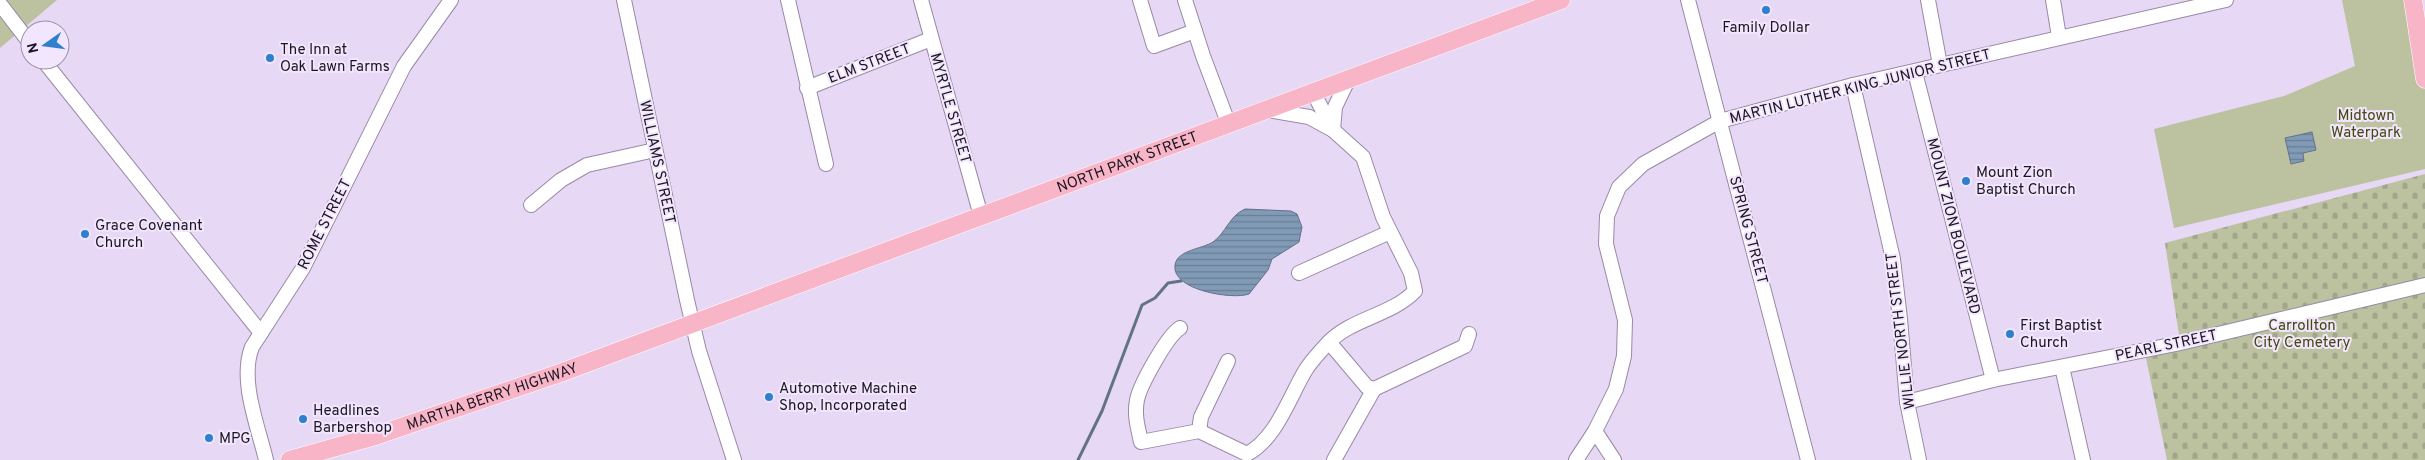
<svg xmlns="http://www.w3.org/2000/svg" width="2425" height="460" font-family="Overpass,sans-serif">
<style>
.cemetery{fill:url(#cemetery-stones)}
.park{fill:#bcc1a0}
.water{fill:url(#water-rules);stroke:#627289}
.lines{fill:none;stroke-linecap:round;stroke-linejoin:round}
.stream{stroke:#627289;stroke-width:3}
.minor-casing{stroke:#988aa5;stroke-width:16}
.major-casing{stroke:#fff;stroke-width:19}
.minor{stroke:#fff;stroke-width:14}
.major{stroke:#f9b5c8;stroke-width:18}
.poi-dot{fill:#2e80cf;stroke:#f2e6fe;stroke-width:2}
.labels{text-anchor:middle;stroke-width:4;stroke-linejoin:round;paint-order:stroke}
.poi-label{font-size:15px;fill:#1b1620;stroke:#f2e6fe;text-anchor:start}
.street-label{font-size:15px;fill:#1b1620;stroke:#f2e6fe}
.park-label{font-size:15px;fill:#43480c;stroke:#f2e6fe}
</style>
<defs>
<pattern id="cemetery-stones" width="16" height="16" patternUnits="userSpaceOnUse" patternTransform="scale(1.25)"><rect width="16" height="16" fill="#bcc1a0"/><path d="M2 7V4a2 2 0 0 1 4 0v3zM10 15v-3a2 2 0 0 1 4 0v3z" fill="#a1a58a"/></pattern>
<pattern id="water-rules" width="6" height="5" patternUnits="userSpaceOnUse" patternTransform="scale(1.25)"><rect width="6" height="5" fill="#819ab6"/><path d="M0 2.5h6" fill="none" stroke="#697d94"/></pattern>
</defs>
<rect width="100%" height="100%" fill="#e7d8f5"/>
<polygon class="cemetery" points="2425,174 2425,460 2167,460 2146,358 2181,348 2165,243"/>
<g class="park">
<polygon points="0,0 57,0 0,48"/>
<polygon points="2342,0 2411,0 2425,84 2425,169 2174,228 2154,129 2284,96 2355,66"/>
</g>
<g class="water">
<polygon points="2312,132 2316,150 2303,153 2304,161 2291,164 2285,138"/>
<path d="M 1245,209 L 1291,211 L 1297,214 L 1302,227 L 1299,242 L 1272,259 L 1268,270 L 1249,294 C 1232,300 1171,290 1175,265 C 1177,250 1202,249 1213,242 C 1226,233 1229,216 1245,209 Z"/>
</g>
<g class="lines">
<polyline class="stream" points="1078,460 1102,411 1142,305 1155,298 1168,283 1181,281"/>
<defs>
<g id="minor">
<polyline points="624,0 687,300 699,351 734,460"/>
<polyline points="788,0 826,164"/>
<polyline points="921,0 981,216"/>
<polyline points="1140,0 1154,46 1195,31"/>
<polyline points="1185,0 1203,56 1229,125"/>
<polyline points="1688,0 1808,460"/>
<polyline points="1928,0 1940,65"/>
<polyline points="2053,0 2059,37"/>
<polyline points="0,4 30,43"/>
<polyline points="43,60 261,333"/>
<polyline points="1915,72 1993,380"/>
<polyline points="1853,85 1893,259 1900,319 1907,402 1919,460"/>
<polyline points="807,88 931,39"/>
<polyline points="1313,92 1333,130"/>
<polyline points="1333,130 1335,107 1348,80"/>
<polyline points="531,205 561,180 587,165 655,150"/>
<polyline points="1299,273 1390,232"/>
<path d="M 1180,328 C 1167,336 1140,385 1137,400 C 1134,415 1138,428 1141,442 L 1199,431 L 1247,454 C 1276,439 1289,398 1305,371 C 1311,361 1320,352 1327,344 C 1351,318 1391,316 1415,291 L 1411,273 L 1383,217 L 1363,157 L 1333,130 L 1309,117 L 1268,110"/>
<polyline points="1329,342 1367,387 1374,389 1465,346 1469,334"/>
<polyline points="2062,367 2083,460"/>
<polyline points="1907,402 1993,380 2176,344 2425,285"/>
<polyline points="1199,431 1201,417 1228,361"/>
<polyline points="1595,431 1614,460"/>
<path d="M 266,460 C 258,426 239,380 252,347 L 303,268 L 404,66 L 451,0"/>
<polyline points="1334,460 1374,389"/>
<polyline points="1576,460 1595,431 1616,389 1624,356 1625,320 1606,244 1607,216 1619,187 1643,164 1720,121 1853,85 2226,0"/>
</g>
<g id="major">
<polyline points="2413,0 2425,79"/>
<path id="s1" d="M 290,460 L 375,436 L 560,373 L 1561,0"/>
</g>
</defs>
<use href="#minor" class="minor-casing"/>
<use href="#major" class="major-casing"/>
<use href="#minor" class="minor"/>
<use href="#major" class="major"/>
</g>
<g class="poi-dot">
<circle cx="1766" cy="10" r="5"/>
<circle cx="270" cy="58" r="5"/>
<circle cx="1966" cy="181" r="5"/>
<circle cx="85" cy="234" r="5"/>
<circle cx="2010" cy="334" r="5"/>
<circle cx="769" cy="397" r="5"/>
<circle cx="303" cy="419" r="5"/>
<circle cx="209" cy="438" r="5"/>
</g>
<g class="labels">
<g class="poi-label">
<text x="1766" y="32" text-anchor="middle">Family Dollar</text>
<text x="280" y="54">The Inn at<tspan x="280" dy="17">Oak Lawn Farms</tspan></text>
<text x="1976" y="177">Mount Zion<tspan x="1976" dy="17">Baptist Church</tspan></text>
<text x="95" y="230">Grace Covenant<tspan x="95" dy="17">Church</tspan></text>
<text x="2020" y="330">First Baptist<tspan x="2020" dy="17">Church</tspan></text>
<text x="779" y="393">Automotive Machine<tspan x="779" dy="17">Shop, Incorporated</tspan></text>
<text x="313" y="415">Headlines<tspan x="313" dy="17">Barbershop</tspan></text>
<text x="219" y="443">MPG</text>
</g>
<g class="street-label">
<text transform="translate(869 63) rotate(-21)" y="5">ELM STREET</text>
<text transform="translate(1860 86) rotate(-14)" y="5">MARTIN LUTHER KING JUNIOR STREET</text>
<text transform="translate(951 108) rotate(74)" y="5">MYRTLE STREET</text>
<text transform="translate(658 162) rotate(78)" y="5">WILLIAMS STREET</text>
<text dy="5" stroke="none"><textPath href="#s1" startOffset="889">NORTH PARK STREET</textPath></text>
<text transform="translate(324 224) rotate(-63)" y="5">ROME STREET</text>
<text transform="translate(1954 226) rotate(76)" y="5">MOUNT ZION BOULEVARD</text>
<text transform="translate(1749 230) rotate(75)" y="5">SPRING STREET</text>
<text transform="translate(1900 331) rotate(-97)" y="5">WILLIE NORTH STREET</text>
<text transform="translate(2166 345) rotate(-12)" y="5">PEARL STREET</text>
<text dy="5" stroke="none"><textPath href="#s1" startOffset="212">MARTHA BERRY HIGHWAY</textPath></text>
</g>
<g class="park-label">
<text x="2366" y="120">Midtown<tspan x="2366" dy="17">Waterpark</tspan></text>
<text x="2302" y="330">Carrollton<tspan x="2302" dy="17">City Cemetery</tspan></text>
</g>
</g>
<g transform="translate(45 45) rotate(256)"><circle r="24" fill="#f2e6fe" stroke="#9c93a5"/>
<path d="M0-4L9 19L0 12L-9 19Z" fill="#2e80cf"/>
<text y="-8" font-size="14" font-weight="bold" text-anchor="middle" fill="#1b1620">N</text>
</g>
</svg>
